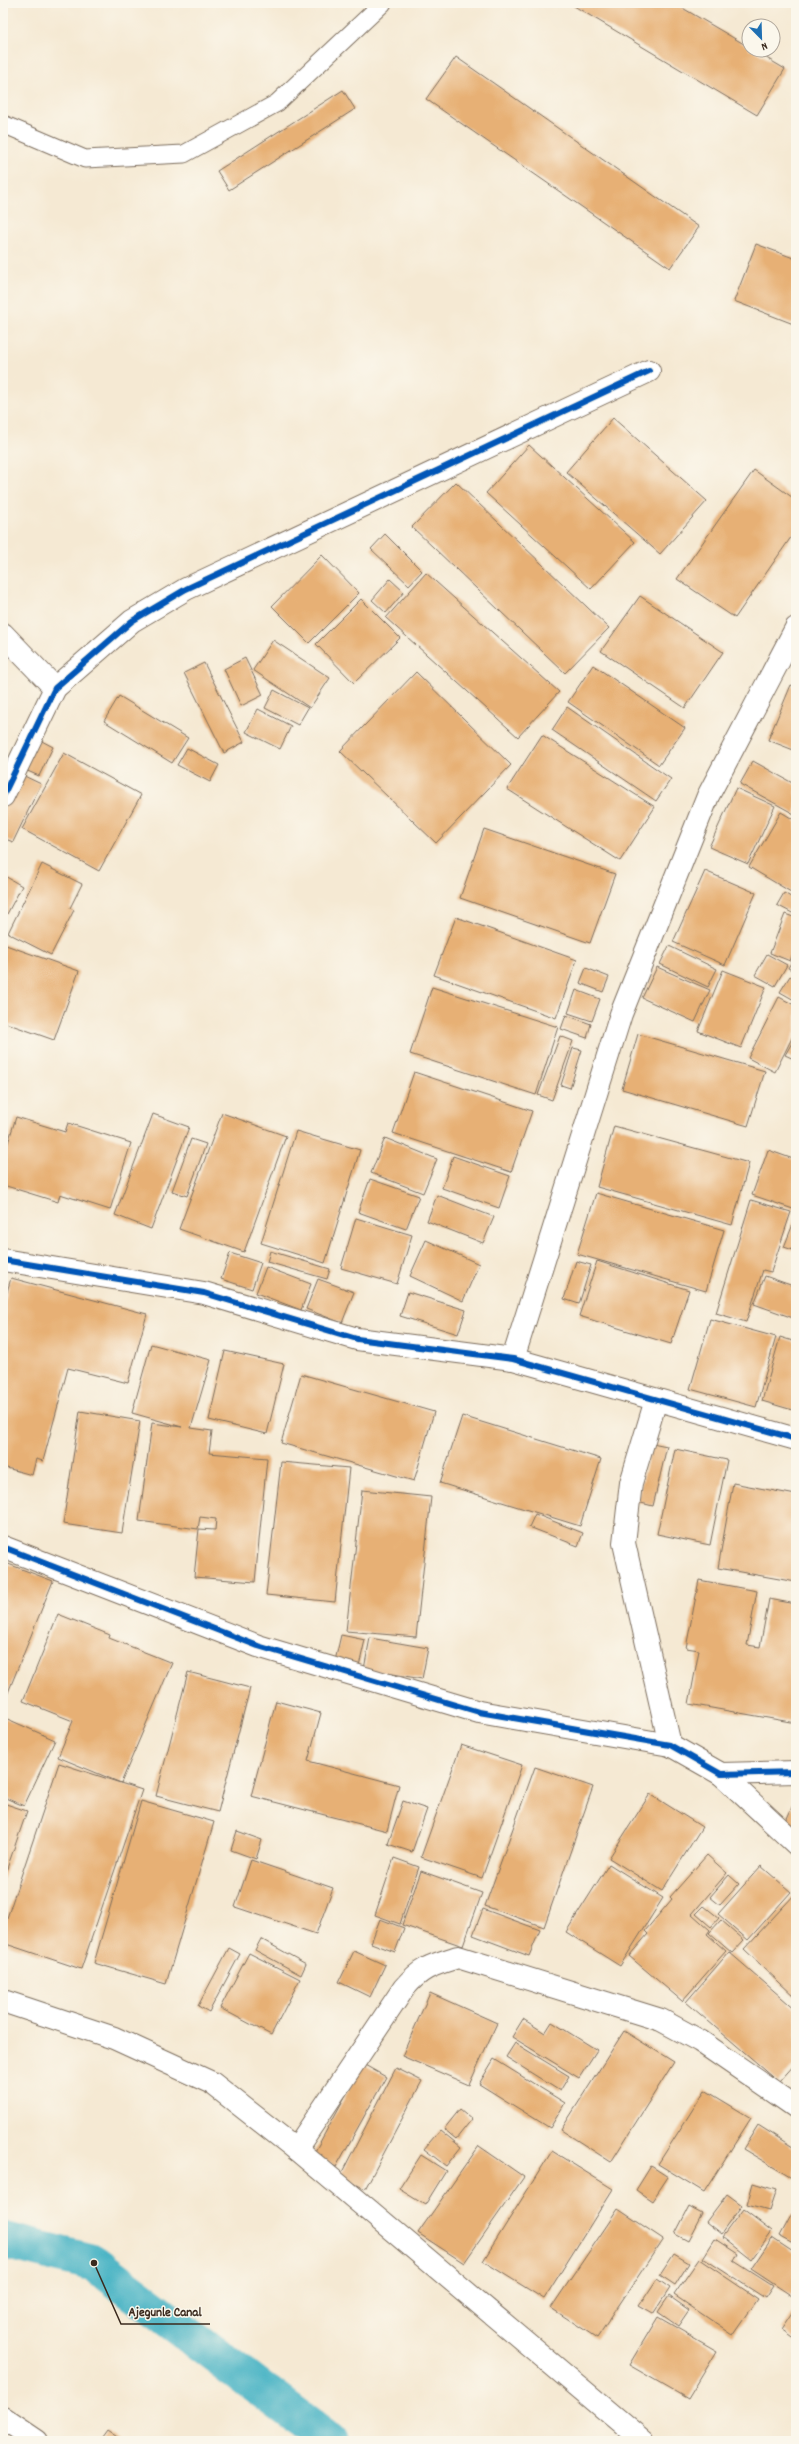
<svg xmlns="http://www.w3.org/2000/svg" width="799" height="2444" font-family="Dekko,sans-serif">
<style>
.lines{fill:none;stroke-linecap:round;stroke-linejoin:round}
.canal{stroke:#48b4c5;stroke-width:37}
.building{fill:#e7b075}
.lane-casing{stroke:#7c6d5d;stroke-width:19}
.street-casing{stroke:#7c6d5d;stroke-width:24}
.secondary-casing{stroke:#7c6d5d;stroke-width:24}
.lane{stroke:#fff;stroke-width:17}
.street{stroke:#fff;stroke-width:22}
.secondary{stroke:#fff;stroke-width:22}
.cycleway-casing{stroke:#fbf7ec;stroke-width:8}
.cycleway{stroke:#0057b8;stroke-width:6}
.leader{fill:none;stroke:#3b2a1e;stroke-width:1.5}
.callout-dot{fill:#3b2a1e;stroke:#fbf7ec;stroke-width:1.5}
.callout-label{font-size:13px;text-anchor:middle;font-weight:bold;fill:#3b2a1e;stroke:#fbf7ec;stroke-width:3;stroke-linejoin:round;paint-order:stroke}
</style>
<rect width="100%" height="100%" fill="#fbf7ec"/>
<filter id="ink" filterUnits="userSpaceOnUse"><feTurbulence type="fractalNoise" baseFrequency=".025" numOctaves="2"/><feDisplacementMap in="SourceGraphic" scale="8" xChannelSelector="R" yChannelSelector="G"/><feConvolveMatrix kernelMatrix="1 2 1 2 8 2 1 2 1" color-interpolation-filters="sRGB"/></filter>
<filter id="wash" filterUnits="userSpaceOnUse"><feTurbulence type="fractalNoise" baseFrequency=".012" numOctaves="4" result="noise"/><feDisplacementMap in="SourceGraphic" scale="16" xChannelSelector="R" yChannelSelector="G"/><feGaussianBlur stdDeviation="0.9" result="paint"/><feColorMatrix in="noise" values="0 0 0 0 0 0 0 0 0 0 0 0 0 0 0 0 0 1.4 0 .05"/><feComposite in="paint" operator="in"/></filter>
<g filter="url(#wash)">
<rect width="100%" height="100%" fill="#f5e9d3"/>
<g class="lines">
<polyline class="canal" points="3,2240 94,2263 330,2441"/>
</g>
<g id="blocks">
<g class="building">
<polygon points="569,3 674,3 749,47 749,50 753,50 785,69 757,115"/>
<polygon points="456,57 699,227 670,268 426,99"/>
<polygon points="343,90 355,109 229,190 217,171"/>
<polygon points="756,244 796,259 796,325 734,301"/>
<polygon points="613,418 707,501 660,554 566,472"/>
<polygon points="529,445 635,542 591,589 486,493"/>
<polygon points="754,470 796,500 796,530 735,618 677,579"/>
<polygon points="456,482 609,628 565,673 412,527"/>
<polygon points="385,534 422,571 409,585 371,549"/>
<polygon points="322,555 359,593 309,643 272,606"/>
<polygon points="426,573 559,692 518,737 386,618"/>
<polygon points="390,579 404,592 386,613 372,600"/>
<polygon points="640,596 723,652 685,708 601,651"/>
<polygon points="361,599 400,638 354,683 316,644"/>
<polygon points="273,640 330,678 310,708 253,670"/>
<polygon points="245,658 263,695 241,706 224,669"/>
<polygon points="204,663 244,742 224,753 184,673"/>
<polygon points="593,665 685,728 659,765 568,702"/>
<polygon points="416,672 511,765 436,843 340,751"/>
<polygon points="791,685 796,687 796,751 768,740"/>
<polygon points="274,690 308,708 298,725 265,708"/>
<polygon points="119,696 188,738 172,763 104,721"/>
<polygon points="567,707 671,779 656,801 552,730"/>
<polygon points="258,709 291,726 280,749 246,732"/>
<polygon points="542,735 655,807 620,861 507,789"/>
<polygon points="38,739 53,747 39,776 23,769"/>
<polygon points="187,748 219,765 210,782 177,765"/>
<polygon points="64,753 141,795 99,871 22,829"/>
<polygon points="753,761 796,785 796,815 740,784"/>
<polygon points="18,773 41,784 13,842 3,838 3,805"/>
<polygon points="736,788 775,806 748,864 709,847"/>
<polygon points="781,812 796,821 796,895 749,867"/>
<polygon points="484,829 615,874 590,943 460,898"/>
<polygon points="42,864 82,884 70,908 74,910 51,955 8,933"/>
<polygon points="705,871 756,893 725,965 673,942"/>
<polygon points="3,875 22,886 7,914 3,911"/>
<polygon points="784,893 796,900 796,915 777,905"/>
<polygon points="785,914 796,918 796,945 790,961 770,953"/>
<polygon points="456,917 577,960 556,1018 434,975"/>
<polygon points="3,944 79,971 54,1040 3,1022"/>
<polygon points="669,946 717,969 708,987 660,964"/>
<polygon points="767,954 787,965 775,986 755,975"/>
<polygon points="796,954 796,972 788,968"/>
<polygon points="657,967 710,990 695,1022 642,998"/>
<polygon points="586,968 609,977 603,992 580,983"/>
<polygon points="723,970 766,987 741,1048 698,1031"/>
<polygon points="790,976 796,980 796,1001 780,992"/>
<polygon points="432,987 558,1027 536,1095 410,1054"/>
<polygon points="576,990 600,999 592,1021 568,1013"/>
<polygon points="779,997 796,1006 796,1030 775,1072 748,1058"/>
<polygon points="566,1015 591,1024 587,1038 561,1029"/>
<polygon points="638,1034 765,1071 748,1126 622,1089"/>
<polygon points="560,1036 573,1041 552,1100 538,1095"/>
<polygon points="796,1036 796,1060 785,1055"/>
<polygon points="573,1048 582,1050 570,1088 561,1085"/>
<polygon points="414,1072 532,1111 511,1172 393,1133"/>
<polygon points="222,1113 286,1136 244,1252 179,1229"/>
<polygon points="153,1114 189,1127 151,1229 115,1215"/>
<polygon points="16,1117 65,1132 68,1123 131,1143 110,1210 60,1194 58,1202 3,1185 3,1159"/>
<polygon points="614,1126 749,1163 732,1225 597,1187"/>
<polygon points="296,1131 360,1150 325,1263 261,1243"/>
<polygon points="385,1138 437,1159 423,1193 371,1173"/>
<polygon points="191,1139 206,1144 187,1196 172,1191"/>
<polygon points="768,1150 796,1160 796,1210 752,1195"/>
<polygon points="453,1156 510,1176 499,1208 442,1188"/>
<polygon points="370,1179 419,1196 406,1229 358,1212"/>
<polygon points="596,1193 724,1230 706,1291 577,1254"/>
<polygon points="437,1195 494,1217 483,1243 427,1221"/>
<polygon points="751,1200 791,1212 771,1272 763,1270 746,1322 716,1313"/>
<polygon points="356,1218 412,1235 397,1284 341,1268"/>
<polygon points="795,1219 796,1219 796,1251 784,1247"/>
<polygon points="426,1240 479,1264 463,1301 410,1276"/>
<polygon points="270,1251 330,1269 327,1279 267,1262"/>
<polygon points="230,1253 261,1263 252,1289 221,1279"/>
<polygon points="576,1261 591,1265 579,1304 564,1299"/>
<polygon points="597,1261 689,1290 671,1344 579,1316"/>
<polygon points="266,1267 311,1284 301,1310 256,1293"/>
<polygon points="765,1276 796,1287 796,1319 754,1304"/>
<polygon points="11,1278 147,1314 128,1383 68,1368 43,1461 36,1459 32,1475 3,1467 3,1306"/>
<polygon points="318,1279 354,1292 342,1323 306,1309"/>
<polygon points="408,1292 466,1310 458,1334 400,1316"/>
<polygon points="710,1319 776,1337 756,1407 690,1389"/>
<polygon points="780,1337 796,1342 796,1411 762,1401"/>
<polygon points="151,1344 211,1360 191,1428 212,1431 209,1453 267,1458 255,1582 194,1577 199,1529 215,1530 216,1519 200,1517 198,1529 139,1521 152,1423 182,1427 132,1413"/>
<polygon points="225,1351 284,1364 267,1434 209,1420"/>
<polygon points="301,1374 434,1412 414,1481 281,1443"/>
<polygon points="80,1411 140,1421 122,1533 63,1524"/>
<polygon points="462,1416 601,1459 580,1526 440,1483"/>
<polygon points="652,1443 667,1446 653,1506 637,1502"/>
<polygon points="675,1449 727,1460 710,1545 657,1534"/>
<polygon points="281,1462 349,1468 335,1602 266,1595"/>
<polygon points="733,1483 796,1495 796,1582 718,1568"/>
<polygon points="362,1490 431,1497 416,1637 346,1631"/>
<polygon points="535,1514 583,1533 578,1546 529,1527"/>
<polygon points="3,1562 53,1581 3,1705"/>
<polygon points="699,1580 757,1591 747,1645 760,1647 769,1599 796,1604 796,1723 689,1704 699,1650 686,1648"/>
<polygon points="58,1614 110,1635 109,1638 172,1663 121,1783 58,1757 73,1721 23,1701"/>
<polygon points="341,1635 365,1640 359,1666 335,1661"/>
<polygon points="370,1638 428,1648 422,1679 364,1669"/>
<polygon points="188,1672 250,1688 218,1812 156,1796"/>
<polygon points="276,1701 321,1713 308,1761 399,1785 387,1831 251,1796"/>
<polygon points="3,1717 55,1740 24,1806 3,1797"/>
<polygon points="461,1745 522,1765 482,1878 421,1857"/>
<polygon points="59,1763 142,1790 81,1969 3,1943 3,1930"/>
<polygon points="535,1767 593,1787 544,1927 485,1906"/>
<polygon points="650,1794 702,1827 662,1891 609,1858"/>
<polygon points="796,1798 796,1828 785,1823"/>
<polygon points="141,1801 214,1822 166,1984 94,1963"/>
<polygon points="403,1801 427,1809 412,1852 388,1844"/>
<polygon points="3,1803 27,1811 3,1880"/>
<polygon points="237,1831 262,1840 256,1859 231,1850"/>
<polygon points="707,1855 727,1873 692,1914 710,1930 707,1934 726,1951 682,2001 629,1956 648,1934 645,1931 672,1899 670,1897"/>
<polygon points="394,1858 419,1867 400,1924 375,1915"/>
<polygon points="251,1860 333,1888 316,1934 235,1907"/>
<polygon points="609,1864 663,1898 620,1966 566,1932"/>
<polygon points="761,1866 791,1892 748,1940 718,1914"/>
<polygon points="421,1871 482,1893 463,1946 402,1925"/>
<polygon points="729,1875 739,1884 720,1905 710,1897"/>
<polygon points="796,1893 796,1998 744,1949"/>
<polygon points="704,1906 719,1918 711,1927 696,1914"/>
<polygon points="483,1909 540,1930 529,1956 473,1935"/>
<polygon points="380,1919 404,1928 395,1952 371,1943"/>
<polygon points="721,1920 744,1940 732,1953 709,1933"/>
<polygon points="261,1939 306,1964 301,1975 255,1950"/>
<polygon points="229,1948 240,1954 209,2012 198,2006"/>
<polygon points="354,1951 385,1965 370,1997 339,1982"/>
<polygon points="729,1952 796,2010 796,2063 779,2082 686,2002"/>
<polygon points="249,1953 300,1979 271,2035 220,2008"/>
<polygon points="430,1993 497,2023 469,2085 402,2056"/>
<polygon points="523,2019 545,2033 552,2022 597,2050 579,2078 512,2037"/>
<polygon points="624,2031 674,2062 611,2162 561,2130"/>
<polygon points="515,2043 569,2076 560,2091 506,2057"/>
<polygon points="494,2059 565,2103 550,2128 479,2084"/>
<polygon points="363,2064 386,2077 336,2167 313,2155"/>
<polygon points="396,2068 422,2081 365,2189 340,2176"/>
<polygon points="705,2090 751,2118 704,2192 658,2164"/>
<polygon points="460,2109 472,2119 456,2139 444,2129"/>
<polygon points="758,2125 796,2149 795,2180 743,2149"/>
<polygon points="440,2130 461,2147 446,2166 424,2149"/>
<polygon points="479,2146 524,2177 464,2263 418,2233"/>
<polygon points="552,2151 613,2189 544,2299 483,2261"/>
<polygon points="421,2155 446,2171 425,2205 399,2189"/>
<polygon points="651,2166 668,2177 652,2201 636,2190"/>
<polygon points="753,2183 776,2190 769,2211 747,2205"/>
<polygon points="727,2194 742,2205 721,2234 706,2222"/>
<polygon points="689,2207 702,2214 688,2241 675,2234"/>
<polygon points="618,2209 663,2239 597,2338 551,2308"/>
<polygon points="743,2209 772,2231 751,2260 722,2237"/>
<polygon points="792,2214 796,2217 796,2238 793,2243 780,2236"/>
<polygon points="772,2238 796,2254 795,2298 751,2269"/>
<polygon points="715,2239 738,2254 734,2261 773,2286 765,2298 703,2258"/>
<polygon points="674,2254 689,2263 675,2285 660,2275"/>
<polygon points="699,2259 758,2299 733,2335 674,2295"/>
<polygon points="657,2279 670,2288 653,2314 639,2306"/>
<polygon points="669,2296 689,2310 678,2326 658,2312"/>
<polygon points="796,2308 796,2339 782,2329"/>
<polygon points="658,2317 717,2351 688,2399 629,2365"/>
<polygon points="107,2430 123,2441 99,2441"/>
</g>
</g>
</g>
<g filter="url(#ink)">
<use href="#blocks" fill-opacity="0" stroke="#7c6d5d" stroke-width="1"/>
<g class="lines">
<defs>
<polyline id="lane" points="3,124 85,159 184,154 277,103 383,3"/>
<g id="street">
<polyline points="3,634 55,688"/>
<polyline points="3,796 55,688 132,621 186,589 649,371"/>
<polyline points="3,1260 204,1293 357,1339 513,1359 796,1439"/>
<polyline points="513,1359 621,1014 708,796 796,628"/>
<polyline points="656,1400 631,1483 624,1543 670,1745"/>
<polyline points="3,1547 258,1646 479,1712 670,1745 721,1774 796,1772"/>
<polyline points="721,1774 796,1844"/>
<path d="M 296,2149 L 404,1988 C 422,1967 432,1965 458,1957 L 661,2020 L 700,2041 L 796,2107"/>
<polyline points="3,2418 37,2441"/>
</g>
<polyline id="secondary" points="3,2001 114,2038 212,2083 296,2149 643,2441"/>
</defs>
<use href="#lane" class="lane-casing"/>
<use href="#street" class="street-casing"/>
<use href="#secondary" class="secondary-casing"/>
<use href="#lane" class="lane"/>
<use href="#street" class="street"/>
<use href="#secondary" class="secondary"/>
<defs>
<g id="cycleway">
<polyline points="3,796 55,688 132,621 186,589 649,371"/>
<polyline points="3,1260 204,1293 357,1339 513,1359 796,1439"/>
<polyline points="3,1547 258,1646 479,1712 670,1745 721,1774 796,1772"/>
</g>
</defs>
<use href="#cycleway" class="cycleway-casing"/>
<use href="#cycleway" class="cycleway"/>
</g>
</g>
<path class="leader" d="M94 2263L121 2324H210"/>
<circle class="callout-dot" cx="94" cy="2263" r="4"/>
<g class="callout-label">
<text x="165" y="2316">Ajegunle Canal</text>
</g>
<rect width="799" height="2444" fill="none" stroke="#fbf7ec" stroke-width="16"/>
<g transform="translate(761 38) rotate(157)"><circle r="19" fill="#fbf7ec" stroke="#aea59a"/>
<path d="M0-3L7 15L0 10L-7 15Z" fill="#1f6fb2"/>
<text y="-6" font-size="11" font-weight="bold" text-anchor="middle" fill="#3b2a1e">N</text>
</g>
</svg>
